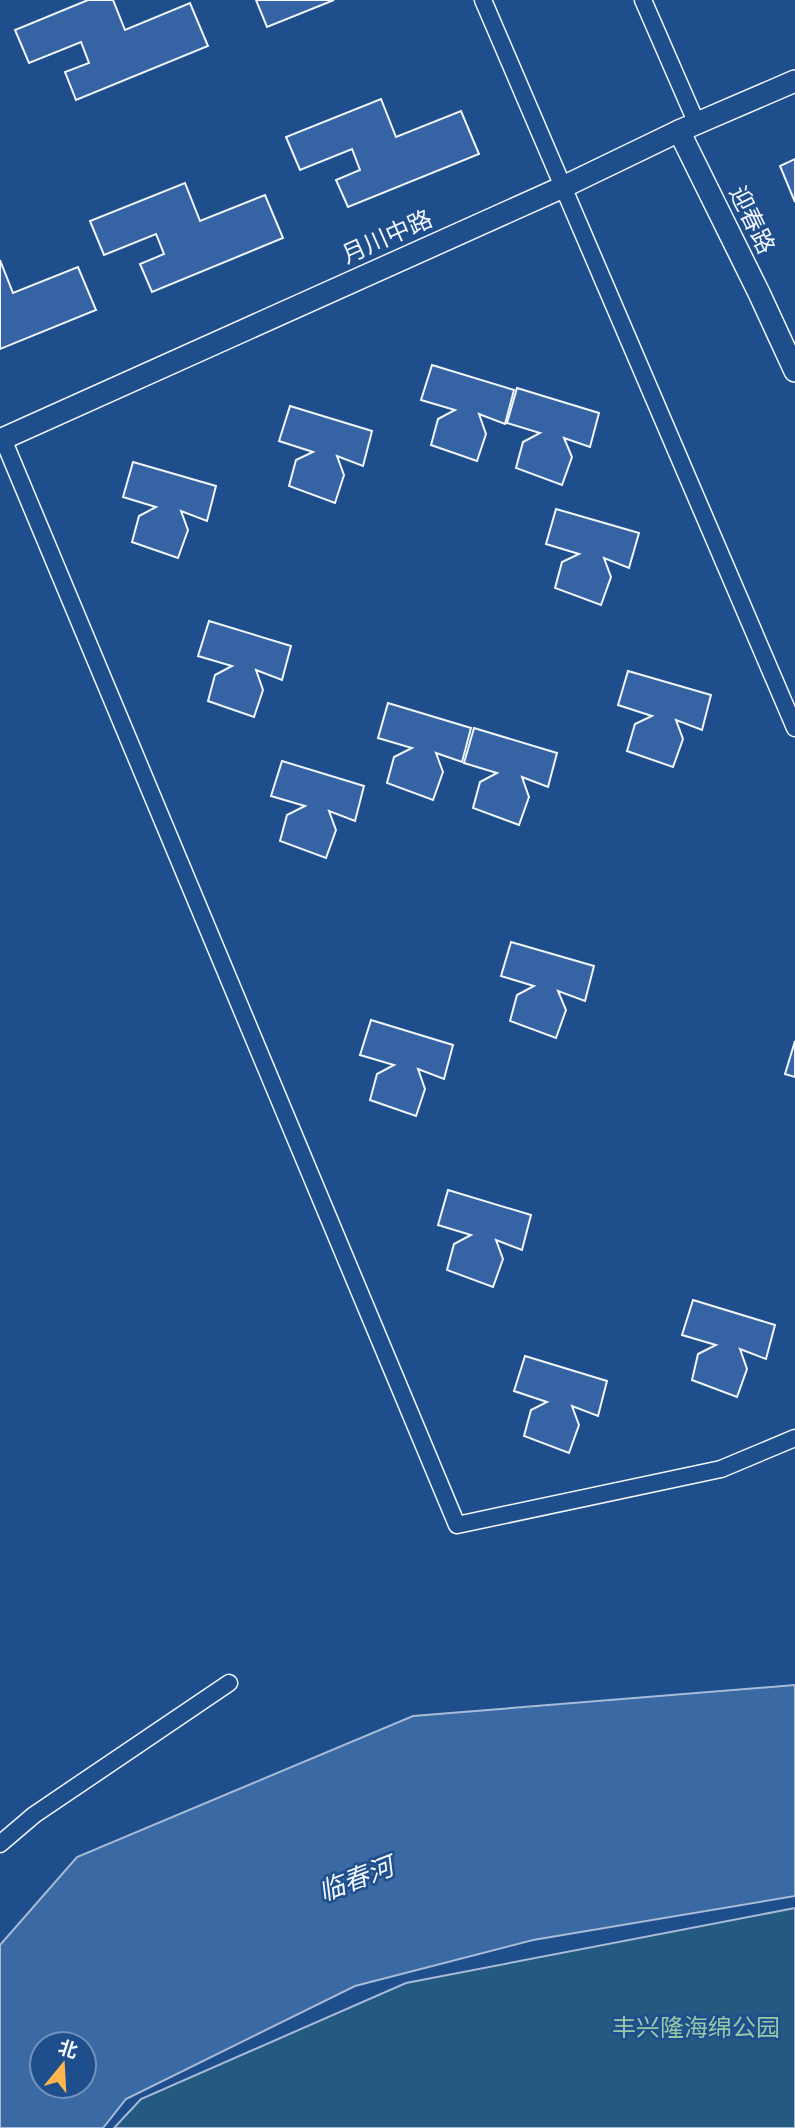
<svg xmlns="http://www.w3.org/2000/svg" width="795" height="2128" font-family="'Source Sans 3','Noto Sans SC',sans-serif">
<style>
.green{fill:#245a82;stroke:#a8bbd7;stroke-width:2}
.water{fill:#3b69a3;stroke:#a8bbd7;stroke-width:2;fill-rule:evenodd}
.building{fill:#3563a3;stroke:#f2f6ff;stroke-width:2}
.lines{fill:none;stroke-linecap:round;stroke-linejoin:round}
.street-casing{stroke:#f2f6ff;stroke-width:19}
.secondary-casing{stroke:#f2f6ff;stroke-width:24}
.street{stroke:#1f4e8c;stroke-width:16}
.secondary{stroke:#1f4e8c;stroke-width:21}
.labels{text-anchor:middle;stroke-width:5;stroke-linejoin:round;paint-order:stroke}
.street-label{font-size:24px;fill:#f2f6ff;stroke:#1f4e8c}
.park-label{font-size:24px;fill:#97c8a6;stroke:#1f4e8c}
.water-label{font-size:26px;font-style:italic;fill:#f2f6ff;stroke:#1f4e8c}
</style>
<rect width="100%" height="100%" fill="#1f4e8c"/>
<polygon class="green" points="795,1908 795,2128 114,2128 141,2099 406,1983"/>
<path class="water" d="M 795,1685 L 795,1896 L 533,1940 L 355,1986 L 126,2099 L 103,2128 L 0,2128 L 0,1945 L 77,1857 L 413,1716 ZM 42,2044 L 84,2044 L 84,2086 L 42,2086 Z"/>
<g class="building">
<polygon points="88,0 113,0 125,30 190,3 208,46 76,100 65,72 89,63 81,42 29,63 15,30"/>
<polygon points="256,0 334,0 267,27"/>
<polygon points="381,99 396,137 461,111 479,154 348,207 336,180 360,170 352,149 300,170 286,137"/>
<polygon points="795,159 795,202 780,166"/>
<polygon points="185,183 200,221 265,195 283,238 152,292 140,264 164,254 156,234 104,255 90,221"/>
<polygon points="0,260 13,293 78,267 96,310 0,349"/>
<polygon points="432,365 514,390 505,424 479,414 486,434 477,461 431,445 438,419 455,410 421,400"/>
<polygon points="517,388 599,413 590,447 564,438 572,457 562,485 516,468 523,442 540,433 507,423"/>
<polygon points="290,406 372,431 363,466 337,456 344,475 335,503 289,486 296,460 313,452 279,441"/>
<polygon points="133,462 216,486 207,521 181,511 188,530 178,558 132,542 139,516 156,507 123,497"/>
<polygon points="556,509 639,533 629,568 604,558 611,577 601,605 555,588 562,562 579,554 546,544"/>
<polygon points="209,621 291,646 282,680 256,670 263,690 254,717 208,701 215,675 232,666 198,656"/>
<polygon points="628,671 711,695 702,730 676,720 683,739 673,767 627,751 635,724 652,716 618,705"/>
<polygon points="388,703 471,728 462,762 436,753 443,772 433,800 387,783 394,757 412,748 378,738"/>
<polygon points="474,728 557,753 548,787 522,777 529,797 519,825 473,808 480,782 497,773 464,763"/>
<polygon points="282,761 364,786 355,821 329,811 336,830 326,858 280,841 287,815 305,806 271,796"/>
<polygon points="511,942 594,966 585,1001 558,991 566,1010 556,1038 510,1021 517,995 534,986 501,976"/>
<polygon points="371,1020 453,1045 444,1079 418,1069 425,1089 416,1116 370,1100 377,1074 394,1065 360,1055"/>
<polygon points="795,1041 795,1077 785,1074"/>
<polygon points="448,1190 531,1215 522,1250 496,1240 503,1259 493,1287 447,1270 454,1244 471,1235 438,1225"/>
<polygon points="693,1300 775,1325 766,1359 740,1349 747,1369 737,1397 692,1380 698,1354 716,1345 682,1335"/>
<polygon points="525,1356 607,1381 598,1416 572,1406 579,1425 569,1453 524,1436 531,1410 547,1402 514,1391"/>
</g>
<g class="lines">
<defs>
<g id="street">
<polyline points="483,0 795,728"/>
<polyline points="643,0 697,124"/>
<polyline points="3,439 457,1525 721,1469 795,1438"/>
<polyline points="0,1844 34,1815 229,1683"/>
</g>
<g id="secondary">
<polyline points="679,131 759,293 795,371"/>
<polyline points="0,440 563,187 679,131 795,81"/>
</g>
</defs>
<use href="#street" class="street-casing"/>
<use href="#secondary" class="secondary-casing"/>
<use href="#street" class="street"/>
<use href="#secondary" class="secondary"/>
</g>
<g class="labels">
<g class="street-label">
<text transform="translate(752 220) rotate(64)" y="8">迎春路</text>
<text transform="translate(387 237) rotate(-24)" y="8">月川中路</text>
</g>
<g class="park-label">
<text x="696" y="2036">丰兴隆海绵公园</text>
</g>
<g class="water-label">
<text transform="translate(356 1879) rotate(-21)" y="9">临春河</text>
</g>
</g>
<g transform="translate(63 2065) rotate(18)"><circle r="33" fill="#1f4e8c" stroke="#7391ba" stroke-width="2"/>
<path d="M0-5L12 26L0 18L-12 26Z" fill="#ffb74d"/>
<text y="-10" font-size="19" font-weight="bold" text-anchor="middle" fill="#f2f6ff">北</text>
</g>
</svg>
